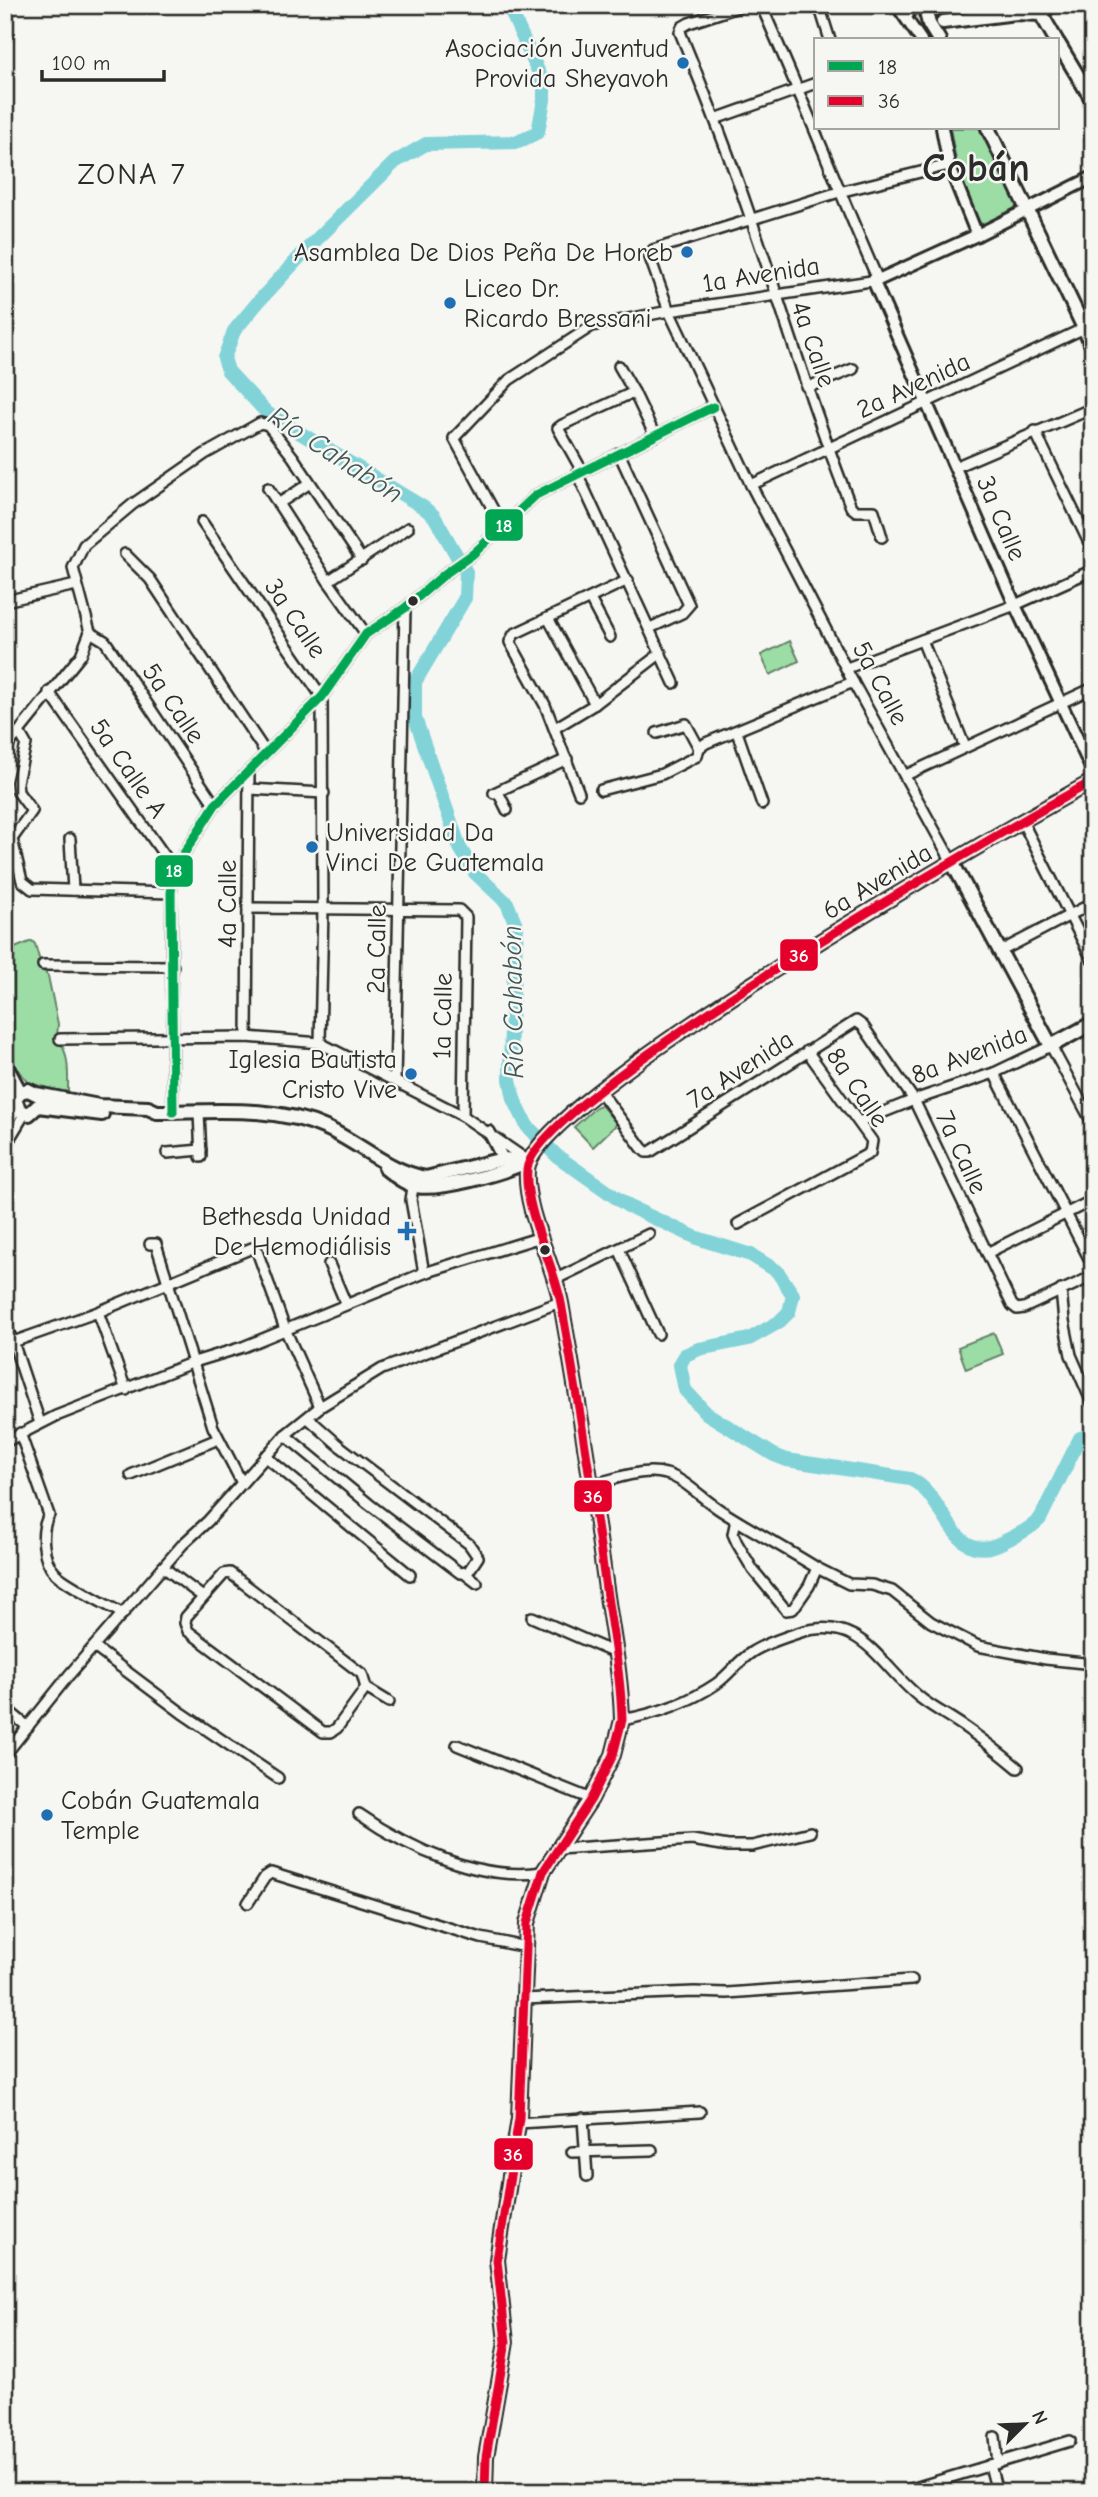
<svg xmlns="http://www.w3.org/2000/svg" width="1098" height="2497" font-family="'Comic Neue',sans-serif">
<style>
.green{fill:#9cdca5;stroke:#648468;stroke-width:2}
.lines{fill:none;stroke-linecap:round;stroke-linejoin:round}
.river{stroke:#81d3d8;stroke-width:14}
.secondary-tunnel{stroke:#cdcdca;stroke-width:12;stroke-dasharray:12 6;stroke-linecap:butt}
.minor-casing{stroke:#2b2b2b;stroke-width:14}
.tertiary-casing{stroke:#2b2b2b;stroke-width:16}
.secondary-casing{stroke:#2b2b2b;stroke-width:18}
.minor{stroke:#f6f6f2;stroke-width:9}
.tertiary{stroke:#f6f6f2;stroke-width:10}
.secondary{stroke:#f6f6f2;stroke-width:12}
.bus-1-casing{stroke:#f6f6f2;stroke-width:14}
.bus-2-casing{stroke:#f6f6f2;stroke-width:14}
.bus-1{stroke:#00a651;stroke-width:9}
.bus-2{stroke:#e4002b;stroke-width:9}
.poi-dot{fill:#1f6fb2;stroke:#f6f6f2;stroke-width:2.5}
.bus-dot{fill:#2b2b2b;stroke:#f6f6f2;stroke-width:2.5}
.labels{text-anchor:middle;stroke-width:5;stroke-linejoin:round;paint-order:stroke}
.poi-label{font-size:26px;fill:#2b2b2b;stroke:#f6f6f2;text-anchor:end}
.street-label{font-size:26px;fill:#2b2b2b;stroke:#f6f6f2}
.water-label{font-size:28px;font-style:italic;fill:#405556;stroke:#f6f6f2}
.quarter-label{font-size:30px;letter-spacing:2px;fill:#2b2b2b;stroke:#f6f6f2}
.town-label{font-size:40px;font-weight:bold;fill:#2b2b2b;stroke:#f6f6f2}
.line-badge{stroke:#f6f6f2;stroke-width:2.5}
.badge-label{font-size:19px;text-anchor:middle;font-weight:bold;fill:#fff}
</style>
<rect width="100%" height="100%" fill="#f6f6f2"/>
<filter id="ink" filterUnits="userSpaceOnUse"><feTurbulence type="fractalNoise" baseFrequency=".0143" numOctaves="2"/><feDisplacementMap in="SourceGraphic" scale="14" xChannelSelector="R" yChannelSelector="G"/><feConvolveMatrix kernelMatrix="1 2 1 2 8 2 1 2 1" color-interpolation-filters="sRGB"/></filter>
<g filter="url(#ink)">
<g class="green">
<polygon points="950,128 982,128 1017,202 1015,209 985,225 980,223 960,182"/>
<polygon points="790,641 799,661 770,675 761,655"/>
<path d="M 32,941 L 35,944 L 42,969 L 48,976 L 58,1024 L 57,1038 C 70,1052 68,1075 68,1093 L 29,1083 L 5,1054 L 5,952 Z"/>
<polygon points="601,1105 617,1124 593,1147 574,1127 596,1107"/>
<polygon points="994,1333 1003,1354 966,1369 958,1347"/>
</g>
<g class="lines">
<path class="river" d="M 508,5 L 544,84 L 544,100 L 538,132 L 518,142 L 426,144 L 395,162 L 307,249 L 259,301 L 234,331 L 224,358 L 228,371 L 267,413 L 423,507 L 434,516 L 466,572 L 465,598 L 415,682 L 415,718 L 460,848 L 475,873 L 507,903 L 517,927 L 511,1021 L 510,1079 L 514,1099 L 527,1126 L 557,1156 L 628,1206 L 697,1238 L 751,1255 L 777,1271 L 793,1295 L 789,1312 L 779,1322 L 749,1339 L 699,1349 L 685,1355 L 680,1365 L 685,1390 L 706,1413 L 774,1455 L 787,1460 L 910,1479 C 947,1495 951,1569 1003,1542 C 1017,1535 1029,1530 1040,1519 L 1080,1438 L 1093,1435"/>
<polyline class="secondary-tunnel" points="907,14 920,24 939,23"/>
<defs>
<g id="minor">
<path d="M 744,5 L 689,23 L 682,27 L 680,32 C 705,93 729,154 750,216 C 784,313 813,412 851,507 L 856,511 L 874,511 L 882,537"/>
<polyline points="819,5 830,40"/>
<polyline points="715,119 816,83"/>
<polyline points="949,165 839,192 653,250 649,255 669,311 751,485 853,682 952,862"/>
<polyline points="619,366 634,392"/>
<polyline points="806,386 811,386 853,369"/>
<polyline points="1035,431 1093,551"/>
<polyline points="619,453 689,605 682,613 650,628"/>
<polyline points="955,467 1093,408"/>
<polyline points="582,471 558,428 562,425 634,392 655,436"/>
<polyline points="577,473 674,683"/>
<polyline points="751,485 1093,324"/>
<polyline points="268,488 328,581 366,634"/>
<polyline points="278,504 310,483"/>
<polyline points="202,522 322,697 323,909 320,1043"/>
<path d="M 502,526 L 454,438 L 509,380 L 592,326 L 669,311 L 878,280 C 838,189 802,96 761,5"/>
<polyline points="125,554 150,579 266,753"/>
<polyline points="328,581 408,528"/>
<polyline points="590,599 610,637"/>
<polyline points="5,601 76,585"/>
<polyline points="548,618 595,704"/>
<polyline points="90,632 105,641 215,805"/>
<polyline points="922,640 965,747"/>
<polyline points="847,668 1015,605 1093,570"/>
<polyline points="49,692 174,869"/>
<polyline points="555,728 595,704 661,653"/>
<polyline points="737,732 762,804"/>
<polyline points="657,733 686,724 699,748"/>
<polyline points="5,749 81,655 90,632 73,568 84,545 133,504 205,454 253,427 260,423 268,425 293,457 362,560"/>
<polyline points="906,775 1093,688"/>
<polyline points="249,789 324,793"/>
<polyline points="601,790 662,774 697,756 699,748 706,743 853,682"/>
<polyline points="498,792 507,810"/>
<polyline points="494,793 567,759"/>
<polyline points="579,793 545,705 510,642 514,634 628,580"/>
<polyline points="1022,821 1093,961"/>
<polyline points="12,839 32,811 18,792 17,782 26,744 19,732"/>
<polyline points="70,839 73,890"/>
<polyline points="5,841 12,839 22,881 32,889 171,893"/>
<polyline points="248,908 459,910 466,917 463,1116"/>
<polyline points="999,952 1093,903"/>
<polyline points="43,965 173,966"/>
<polyline points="247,1037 249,771"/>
<polyline points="60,1039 247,1037 320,1043 463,1116 527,1160"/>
<polyline points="994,1073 1093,1266"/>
<polyline points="395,1081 405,608"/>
<polyline points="599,1090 642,1148 646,1152 650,1152 856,1021 863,1026 914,1100 1012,1305 1017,1309 1024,1308 1093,1276"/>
<polyline points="173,1112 171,893 174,869 215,805 322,697 366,634 405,608 446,573 473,554 536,495 713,407"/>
<polyline points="199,1112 201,1157"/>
<polyline points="859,1122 914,1100 994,1073 1051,1046 1093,1124"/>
<polyline points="5,1126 17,1108"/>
<polyline points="167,1153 201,1150"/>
<polyline points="5,1158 11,1136 25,1113"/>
<polyline points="414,1181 411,1200 424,1273"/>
<polyline points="738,1224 870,1153 872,1141 807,1051"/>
<polyline points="150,1244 156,1244 213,1427 242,1483"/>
<polyline points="619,1249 658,1334"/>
<polyline points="987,1253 1093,1200"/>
<polyline points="329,1264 346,1304"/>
<polyline points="556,1279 649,1234"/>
<polyline points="1061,1290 1064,1321 1071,1355 1093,1405"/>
<polyline points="98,1312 126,1390"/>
<polyline points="5,1324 13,1342 40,1423"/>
<polyline points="13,1342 98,1312 252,1248 257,1251 285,1329 320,1407"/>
<path d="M 20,1433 L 49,1515 C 40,1530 42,1560 55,1573 C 65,1584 108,1605 123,1614"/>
<polyline points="285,1435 369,1504 460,1573 468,1572 478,1557 469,1544 341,1447 308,1418"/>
<polyline points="5,1442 56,1416 194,1362 243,1347 424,1273 541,1237"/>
<polyline points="265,1456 410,1575"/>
<polyline points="131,1475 218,1439"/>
<path d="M 592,1484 C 615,1480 643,1467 666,1474 C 683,1478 704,1500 720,1510 C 751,1530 785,1548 817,1568 L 809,1586 L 793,1609 L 786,1610 L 753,1570 L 737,1543 L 733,1534 L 736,1520"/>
<polyline points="163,1567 203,1597"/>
<polyline points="817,1568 849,1584 872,1585 892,1591 931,1622 978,1646 1046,1659 1093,1664"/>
<polygon points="230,1573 362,1674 366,1688 337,1728 331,1732 323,1732 188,1631 185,1623 186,1617 224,1574"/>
<polyline points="464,1573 477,1583"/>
<polyline points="532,1617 615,1653"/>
<polyline points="94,1647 182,1713 278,1778"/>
<polyline points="366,1688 389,1702"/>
<polyline points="5,1708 28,1727"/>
<path d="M 622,1720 C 655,1714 688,1703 716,1684 C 729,1675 738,1661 752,1652 C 766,1643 785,1637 801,1632 C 864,1614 880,1668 923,1700 C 935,1709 950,1717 963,1726 C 982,1739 1000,1753 1018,1768"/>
<polyline points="457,1745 591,1799"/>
<polyline points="5,1755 69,1675 183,1544 208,1521 285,1435 320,1407 382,1369 560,1302"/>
<path d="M 359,1814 C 409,1849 481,1882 543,1872"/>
<polyline points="558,1849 692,1840 728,1846 752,1846 810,1832"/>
<polyline points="248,1903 265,1877 271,1873 481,1938 526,1947"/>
<polyline points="523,1999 694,1992 727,1993 912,1980"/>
<polyline points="583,2118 587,2176"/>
<polyline points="518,2123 700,2112"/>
<polyline points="572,2152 652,2150"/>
<polyline points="901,2492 998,2463 995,2437"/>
<polyline points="997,2492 990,2465 1070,2441"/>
</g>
<g id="tertiary">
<polyline points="1037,5 1041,14 1053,5"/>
<polyline points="900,10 921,40"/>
<polyline points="942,128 949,165 977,235"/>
<polyline points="873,280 1015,605 1093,772"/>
<polyline points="878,280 977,235 1093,177"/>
<polyline points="489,1132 503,1159"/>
</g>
<g id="secondary">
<polyline points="898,5 907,14"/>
<polyline points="924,5 929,24 939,40"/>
<polyline points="943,22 1016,13 1041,14 1056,40"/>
<polyline points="1058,43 1093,101"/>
<polyline points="988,128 1093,347"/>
<polyline points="952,862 1051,1046 1093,1023"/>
<polyline points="5,1064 20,1092"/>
<path d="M 20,1092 L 28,1090 L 36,1094 L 99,1106 L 148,1108 L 157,1112 C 213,1112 274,1105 326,1128 C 360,1143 389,1172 426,1178 L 503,1159 L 528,1161"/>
<polyline points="20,1092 15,1099 19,1110 29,1114 38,1106"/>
<polyline points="38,1106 102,1114"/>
<path d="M 385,1168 C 393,1174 402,1182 412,1185 C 435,1193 506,1172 528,1161"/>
<path d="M 485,2492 L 486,2457 L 506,2342 L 497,2260 L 519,2118 L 527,1923 L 543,1872 L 591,1799 L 613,1755 L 622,1720 C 621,1676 612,1632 606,1589 C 593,1493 578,1398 561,1303 C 553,1262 524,1210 527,1170 C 531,1099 1012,826 1093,781"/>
</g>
</defs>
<use href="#minor" class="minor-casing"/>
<use href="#tertiary" class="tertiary-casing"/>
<use href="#secondary" class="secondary-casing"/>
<use href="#minor" class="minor"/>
<use href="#tertiary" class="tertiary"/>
<use href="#secondary" class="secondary"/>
<defs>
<polyline id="bus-1" points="173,1112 171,893 174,869 215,805 322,697 366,634 405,608 446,573 473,554 536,495 713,407"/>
<path id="bus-2" d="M 485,2492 L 486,2457 L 506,2342 L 497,2260 L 519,2118 L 527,1923 L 543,1872 L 591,1799 L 613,1755 L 622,1720 C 621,1676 612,1632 606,1589 C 593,1493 578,1398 561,1303 C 553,1262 524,1210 527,1170 C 531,1099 1012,826 1093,781"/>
</defs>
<use href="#bus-1" class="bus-1-casing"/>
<use href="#bus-2" class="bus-2-casing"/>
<use href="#bus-1" class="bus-1"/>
<use href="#bus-2" class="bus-2"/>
</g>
</g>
<g class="poi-dot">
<circle cx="683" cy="63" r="7"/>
<circle cx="687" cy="252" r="7"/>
<circle cx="450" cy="303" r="7"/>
<circle cx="312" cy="847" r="7"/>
<circle cx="411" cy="1074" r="7"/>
<path d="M403.5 1220.5h7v7h7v7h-7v7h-7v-7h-7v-7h7z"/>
<circle cx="47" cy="1815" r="7"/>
</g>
<g class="bus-dot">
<circle cx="413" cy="601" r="6"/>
<circle cx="545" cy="1250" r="6"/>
</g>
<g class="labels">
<g class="poi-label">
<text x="669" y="57">Asociación Juventud<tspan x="669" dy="30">Provida Sheyavoh</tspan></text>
<text x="673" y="261">Asamblea De Dios Peña De Horeb</text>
<text x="464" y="297" text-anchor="start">Liceo Dr.<tspan x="464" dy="30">Ricardo Bressani</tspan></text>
<text x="326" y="841" text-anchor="start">Universidad Da<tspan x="326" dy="30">Vinci De Guatemala</tspan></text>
<text x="397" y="1068">Iglesia Bautista<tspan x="397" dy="30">Cristo Vive</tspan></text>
<text x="391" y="1225">Bethesda Unidad<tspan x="391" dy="30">De Hemodiálisis</tspan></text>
<text x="61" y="1809" text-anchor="start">Cobán Guatemala<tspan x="61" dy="30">Temple</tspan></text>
</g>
<g class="street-label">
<text transform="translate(761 274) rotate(-9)" y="9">1a Avenida</text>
<text transform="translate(814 344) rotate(71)" y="9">4a Calle</text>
<text transform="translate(913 385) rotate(-25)" y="9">2a Avenida</text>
<text transform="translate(1002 518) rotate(67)" y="9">3a Calle</text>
<text transform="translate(296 618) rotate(56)" y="9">3a Calle</text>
<text transform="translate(881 683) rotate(62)" y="9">5a Calle</text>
<text transform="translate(174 703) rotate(56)" y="9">5a Calle</text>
<text transform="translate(129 768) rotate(55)" y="9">5a Calle A</text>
<text transform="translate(877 881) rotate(-31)" y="9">6a Avenida</text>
<text transform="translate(227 904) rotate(-90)" y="9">4a Calle</text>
<text transform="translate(376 949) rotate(-89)" y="9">2a Calle</text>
<text transform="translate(442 1016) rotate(-89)" y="9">1a Calle</text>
<text transform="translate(969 1054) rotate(-21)" y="9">8a Avenida</text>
<text transform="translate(740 1069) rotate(-33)" y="9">7a Avenida</text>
<text transform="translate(858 1087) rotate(56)" y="9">8a Calle</text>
<text transform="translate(962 1152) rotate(65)" y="9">7a Calle</text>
</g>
<g class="water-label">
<text transform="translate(336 454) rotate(33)" y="10">Río Cahabón</text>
<text transform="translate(512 1002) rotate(-91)" y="10">Río Cahabón</text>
</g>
<g class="quarter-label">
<text x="132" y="184">ZONA 7</text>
</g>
<g class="town-label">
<text x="976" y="181">Cobán</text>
</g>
</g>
<g class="line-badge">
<rect x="484" y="508" width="40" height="34" rx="7" fill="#00a651"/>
<rect x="154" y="854" width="40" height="34" rx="7" fill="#00a651"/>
<rect x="779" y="938" width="40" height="34" rx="7" fill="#e4002b"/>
<rect x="573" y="1479" width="40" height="34" rx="7" fill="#e4002b"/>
<rect x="493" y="2137" width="41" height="34" rx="7" fill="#e4002b"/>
</g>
<g class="badge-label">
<text x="504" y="532">18</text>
<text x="174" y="877">18</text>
<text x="799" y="962">36</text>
<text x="593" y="1503">36</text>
<text x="513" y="2161">36</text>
</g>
<rect width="1098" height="2497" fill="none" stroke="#f6f6f2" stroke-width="28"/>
<rect x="14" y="14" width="1070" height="2469" fill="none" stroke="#2b2b2b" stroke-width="2.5" filter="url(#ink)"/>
<rect x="814" y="38" width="245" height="91" fill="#f6f6f2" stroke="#a5a5a2" stroke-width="2"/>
<rect x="828" y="61" width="35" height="10" fill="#00a651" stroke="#a5a5a2" stroke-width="2"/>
<text x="878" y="74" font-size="21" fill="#2b2b2b">18</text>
<rect x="828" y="96" width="35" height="10" fill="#e4002b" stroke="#a5a5a2" stroke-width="2"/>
<text x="878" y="108" font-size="21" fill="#2b2b2b">36</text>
<g transform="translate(1025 2424) rotate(66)" stroke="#f6f6f2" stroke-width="5" paint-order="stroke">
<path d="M0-5L12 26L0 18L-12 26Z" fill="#2b2b2b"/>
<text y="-10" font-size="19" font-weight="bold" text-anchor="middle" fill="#2b2b2b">N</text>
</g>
<path d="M42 70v10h122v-10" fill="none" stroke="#2b2b2b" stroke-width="3.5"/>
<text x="52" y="70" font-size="21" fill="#2b2b2b" stroke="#f6f6f2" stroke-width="5" paint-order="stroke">100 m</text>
</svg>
